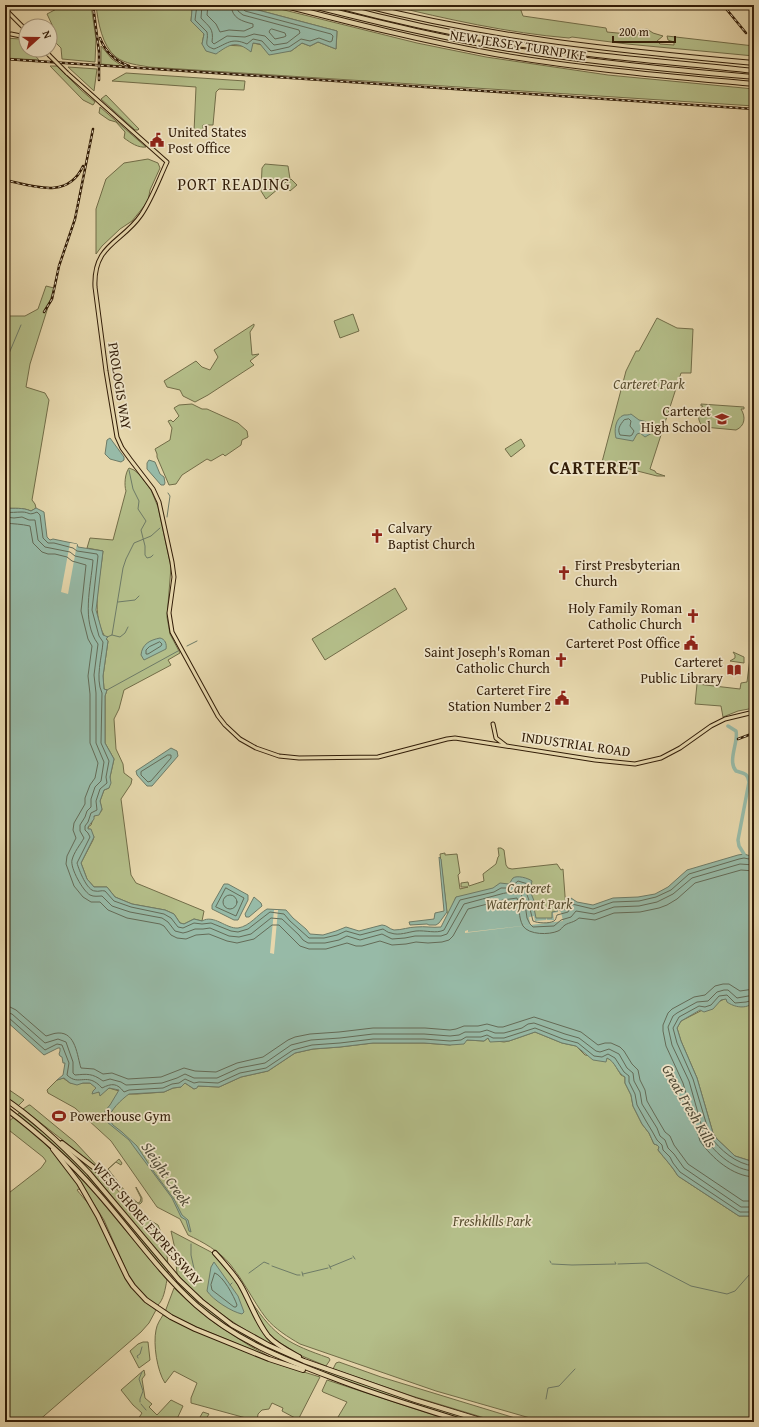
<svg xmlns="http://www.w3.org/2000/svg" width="759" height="1427" font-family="'Gentium Book Plus',serif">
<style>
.green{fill:#b4be89;stroke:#726d48}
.water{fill:#97baa7;stroke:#6e7b67}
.pier{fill:#e6d7ac}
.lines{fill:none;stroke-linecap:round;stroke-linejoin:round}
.shore{stroke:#646b57;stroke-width:1}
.stream{stroke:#6e7b67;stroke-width:1}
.river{stroke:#97baa7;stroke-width:3.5}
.major-casing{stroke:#311c07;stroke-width:5}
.highway-casing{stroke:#311c07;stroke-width:6}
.major{stroke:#e6d7ac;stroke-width:3}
.highway{stroke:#e6d7ac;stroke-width:4}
.rail-casing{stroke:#311c07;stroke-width:2.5}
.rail{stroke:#efe5c9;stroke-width:1;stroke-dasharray:3;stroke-linecap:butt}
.major-bridge-casing{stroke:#311c07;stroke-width:5;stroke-linecap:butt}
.major-bridge{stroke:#e6d7ac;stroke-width:3}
.labels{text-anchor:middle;stroke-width:3.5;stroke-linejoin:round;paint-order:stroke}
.street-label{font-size:14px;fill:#311c07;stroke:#efe5c9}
.poi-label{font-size:14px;fill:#311c07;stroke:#efe5c9;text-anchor:end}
.park-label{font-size:14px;font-style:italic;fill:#584d2e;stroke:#efe5c9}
.water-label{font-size:15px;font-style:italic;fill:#504b37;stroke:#efe5c9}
.quarter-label{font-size:16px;letter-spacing:1px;fill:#311c07;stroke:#efe5c9}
.district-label{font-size:18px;font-weight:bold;letter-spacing:1px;fill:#311c07;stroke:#efe5c9}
</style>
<rect width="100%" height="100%" fill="#e6d7ac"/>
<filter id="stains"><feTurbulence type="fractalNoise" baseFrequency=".005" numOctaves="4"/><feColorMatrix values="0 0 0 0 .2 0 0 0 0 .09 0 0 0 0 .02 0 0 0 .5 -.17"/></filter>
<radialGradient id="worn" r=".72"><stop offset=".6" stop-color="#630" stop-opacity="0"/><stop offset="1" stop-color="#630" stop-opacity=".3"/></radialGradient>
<g class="green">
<polygon points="64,5 91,5 96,39 95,62 62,59 61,48 51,38 55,31 47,14"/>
<path d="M 96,5 L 194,5 L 192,10 L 191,21 L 204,34 L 202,44 L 243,46 L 253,43 L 291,51 L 302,43 L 310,46 L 318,42 L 336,49 L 337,31 L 239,5 L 264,5 L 417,43 L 486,57 L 608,75 L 754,89 L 754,106 L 149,67 C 139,65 125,64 116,57 C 102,46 98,22 96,5 Z"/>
<path d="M 388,5 L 519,5 L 523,16 L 606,28 L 607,32 L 638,35 L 639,31 L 647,29 L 653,33 L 663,36 L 657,41 L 660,44 L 674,45 L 674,42 L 668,40 L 667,36 L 754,46 L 754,56 L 627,44 L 572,37 L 569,38 C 508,33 447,19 388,5 Z"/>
<polygon points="5,38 20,39 26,45 26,50 30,50 39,60 5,58"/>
<polygon points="101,46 112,59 122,66 101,64"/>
<polygon points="50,66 57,66 81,90 95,102 93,105 83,100"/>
<polygon points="68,67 97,69 94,91"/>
<polygon points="126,73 245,81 244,90 219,89 216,92 213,125 203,125 203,133 194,132 196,87 112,81"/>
<polygon points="106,95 139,129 138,130 135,130 101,99"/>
<path d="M 100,107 L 146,147 C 138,148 131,143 124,138 L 125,132 L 116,122 L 109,120 L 99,113 Z"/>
<polygon points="148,159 158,163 160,168 150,190 148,201 141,210 132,221 120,229 102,246 96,254 96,209 106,179 124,163"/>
<polygon points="265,164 288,166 290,179 266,199 261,191 262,168"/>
<polygon points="291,179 297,185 290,191 285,185"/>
<path d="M 46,286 L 54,288 L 30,364 L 26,387 L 45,393 L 49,400 L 32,500 L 35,504 L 36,508 L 31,511 C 22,507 15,509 5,508 L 5,359 L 7,357 L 5,354 L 5,316 L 25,316 L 38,309 Z"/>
<polygon points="353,314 359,331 340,338 334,321"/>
<polygon points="657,318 677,328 693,329 691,373 681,373 650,469 655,471 656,473 665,476 657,476 602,462 626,371 636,351 639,351"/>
<polygon points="254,324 254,326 250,332 252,355 259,354 250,361 254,365 208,395 195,402 183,396 180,390 167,387 164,381 196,361 202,367 210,370 218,357 214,350"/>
<polygon points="192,404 202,409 207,409 238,423 247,431 248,437 242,440 241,445 225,456 223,454 211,461 207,459 182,475 176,484 169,485 157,457 157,454 155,449 170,440 172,428 168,421 171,420 173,422 179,416 174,408 179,405"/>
<path d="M 701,404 L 744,407 L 744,409 L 741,409 C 746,417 745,426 736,430 L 704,427 C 697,422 697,413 703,406 L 701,406 Z"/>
<polygon points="521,439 525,446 511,457 505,449"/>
<path d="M 129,468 L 134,470 L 140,475 L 151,490 L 158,507 L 171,567 L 167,617 L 170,634 L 180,653 L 168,660 L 171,665 L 124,690 L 119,709 L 114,719 L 116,749 L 123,764 L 124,773 L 132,779 L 131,784 L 121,799 L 131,875 L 136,883 L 204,911 L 202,921 L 194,919 L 184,924 L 180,923 L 174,914 L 165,910 L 132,904 L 115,897 L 107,887 L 94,887 L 87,879 L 81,863 L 93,840 L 94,837 L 88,827 L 91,825 L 94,816 L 99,814 L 102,810 L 100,801 L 104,790 L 109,788 L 110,777 L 114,759 L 105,743 L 105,696 L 107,690 L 104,689 L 103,676 L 108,641 C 89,618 100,579 103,551 L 87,548 L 90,538 L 113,540 L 126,491 C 124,485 125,473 129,468 Z"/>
<polygon points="395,588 407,609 325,660 312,639"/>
<polygon points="733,652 744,657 744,663 730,661 735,658 735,655"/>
<polygon points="750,658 754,658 754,708 738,711 723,717 721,706 695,704 697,684 740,689 741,683 747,682"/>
<polygon points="498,848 501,848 504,850 506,865 508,868 512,869 557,864 561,870 563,869 566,909 562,910 564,919 530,926 456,897 449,914 447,913 440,854 445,853 445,855 457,854 460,873 458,875 460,889 468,887 461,887 461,883 468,882 469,886 484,881 483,874 496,864 498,857 499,856"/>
<polygon points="726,998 753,1004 754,1002 754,1162 735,1156 717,1139 713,1133 697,1078 681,1041 677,1028 681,1021"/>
<path d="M 535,1032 L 562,1043 L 576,1046 L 585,1055 L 607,1058 L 612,1060 L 621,1075 L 625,1077 L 625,1083 L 631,1095 L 633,1106 L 642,1124 L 649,1133 L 654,1144 L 657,1145 L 659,1147 L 658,1150 C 665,1159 672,1166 678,1176 L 739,1216 L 754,1216 L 754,1422 L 544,1422 L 436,1391 L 300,1344 C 288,1337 275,1329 266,1318 C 253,1301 244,1281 230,1264 C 219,1251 203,1242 188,1235 L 180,1219 L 157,1207 L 111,1141 L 75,1108 L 48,1093 L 47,1090 L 57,1080 L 63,1078 L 70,1083 L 90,1083 L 96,1087 L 96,1089 L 93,1091 C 100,1093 104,1092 109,1088 L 129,1094 L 137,1094 L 164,1092 L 173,1088 L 181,1087 L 185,1083 L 194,1089 L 198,1086 L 219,1087 L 241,1077 L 268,1071 L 295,1053 L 313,1049 L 340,1047 L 373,1043 L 424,1043 L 450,1045 L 467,1040 L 484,1041 L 488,1038 L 489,1040 L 504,1042 L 509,1041 Z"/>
<polygon points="5,1087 24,1100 18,1106 5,1096"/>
<polygon points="29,1105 30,1105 75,1142 102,1171 23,1109"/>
<polygon points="19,1113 57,1143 89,1175 168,1270 168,1275 72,1163 46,1138 17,1115"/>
<path d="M 14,1117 L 34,1133 L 57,1156 L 85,1195 L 79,1189 L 77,1190 C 84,1199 93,1208 98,1217 C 118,1253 121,1284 156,1310 L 149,1323 L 141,1332 L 37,1422 L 5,1422 L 5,1196 L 41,1168 L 46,1161 L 43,1157 L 5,1127 L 8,1122 Z"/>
<polygon points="68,1148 106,1178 141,1215 158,1225 166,1245 168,1265 99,1181"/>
<path d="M 119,1159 L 122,1163 L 121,1165 L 116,1162 L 108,1169 L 128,1195 L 138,1203 L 140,1202 L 141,1198 L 136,1188 L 136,1187 L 142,1198 L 142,1202 L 140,1204 C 131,1205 113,1177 107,1170 Z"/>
<path d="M 71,1168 L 87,1184 L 167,1280 C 165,1289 164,1300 157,1306 L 145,1297 L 130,1279 L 104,1220 Z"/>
<path d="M 171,1231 L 211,1252 L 226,1266 L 235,1280 L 264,1331 L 281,1348 L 278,1348 C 250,1334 225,1318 201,1298 C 193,1291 185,1282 177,1274 L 175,1249 Z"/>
<path d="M 177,1279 C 214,1315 247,1340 295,1359 L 484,1422 L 471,1422 L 424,1408 L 353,1384 L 293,1362 L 236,1333 L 197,1304 L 176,1283 Z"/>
<polygon points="174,1288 199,1311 216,1324 250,1346 272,1358 194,1326 165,1312"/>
<path d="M 251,1301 C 275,1337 289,1344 329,1358 L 330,1360 L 326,1366 L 302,1356 L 272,1338 L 264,1329 Z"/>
<path d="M 163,1315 L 182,1325 L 281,1365 L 320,1377 L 299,1418 L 297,1419 L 282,1411 L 283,1408 L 272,1403 L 269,1409 L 262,1410 L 258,1414 L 257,1421 L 191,1403 L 191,1398 L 197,1383 L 174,1371 L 165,1383 C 157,1371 153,1344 156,1330 C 157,1324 160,1320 163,1315 Z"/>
<polygon points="143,1342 148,1342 150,1360 139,1368 130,1351 138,1344"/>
<polygon points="339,1362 381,1377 528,1422 498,1422 412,1396 333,1369 336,1363"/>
<polygon points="144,1370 145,1375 142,1379 145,1398 152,1404 149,1407 157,1415 171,1400 183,1406 176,1421 178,1422 136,1422 142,1413 133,1405 121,1390"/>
<polygon points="327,1380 455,1422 335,1422 347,1402 323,1392 322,1391"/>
<polygon points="203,1412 209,1414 204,1422 197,1422"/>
</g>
<g class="water">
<path d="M 194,5 L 239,5 L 337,31 L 336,49 L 318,42 L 310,46 L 302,43 L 291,51 L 269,55 L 260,44 L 253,43 L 251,52 C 236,40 230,44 216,54 L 206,51 L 202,44 L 204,34 L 191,21 L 192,10 Z"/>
<path d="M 631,414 L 639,420 L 652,423 L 654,428 L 652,433 L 645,437 L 640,433 L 637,434 L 633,441 L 616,438 C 614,431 615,418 624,415 C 627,415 629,415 631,414 Z"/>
<polygon points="110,438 124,457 124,460 121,462 110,459 105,454 107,440"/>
<polygon points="149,460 155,462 160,474 164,477 165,483 164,485 161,485 147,469 147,463"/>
<path d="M 5,508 C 15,509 22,507 31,511 L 36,508 L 44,512 L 47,537 L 50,540 L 53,539 L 77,544 L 78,547 L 103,551 L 96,610 L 103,635 L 108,637 L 106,639 L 108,641 L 103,676 L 104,689 L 107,690 L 105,696 L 105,743 L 114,759 L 110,777 L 111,783 L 109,788 L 104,790 L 100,801 L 102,809 L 99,815 L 94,816 L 94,819 L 88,827 L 88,829 L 91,829 L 94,837 L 81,863 L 87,879 L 94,887 L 107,887 L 115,897 L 132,904 L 165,910 L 174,914 L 180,923 L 184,924 L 194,919 L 202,921 C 214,914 226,929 238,928 C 250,926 257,915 267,909 L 286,910 L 293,918 L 306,929 L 310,934 L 323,935 L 336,931 L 346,927 L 359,931 L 382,925 C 387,925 389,929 394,930 C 402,930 409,927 416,927 C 425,926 433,928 441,927 L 456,897 L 493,888 L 500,883 L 509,884 C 511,882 511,880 513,878 C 517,875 528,878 532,881 L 530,891 L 535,903 L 534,908 L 536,918 L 552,918 L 552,912 L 566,909 L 566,902 L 571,898 L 577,902 L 593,905 L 613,898 L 638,897 L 655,894 L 668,887 L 687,870 L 738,855 L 744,854 L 754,857 L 754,1002 C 746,1010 734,1007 727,1002 L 726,999 L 721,1000 L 713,1009 L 704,1012 L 700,1010 L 681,1021 L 677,1028 L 681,1041 L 697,1078 L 713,1133 L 717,1139 L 735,1156 L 754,1162 L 754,1216 L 739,1216 L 678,1176 C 672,1166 665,1159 658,1150 L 659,1147 L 657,1145 L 654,1144 L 649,1133 L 642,1124 L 633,1106 L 631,1095 L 625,1083 L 625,1077 C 617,1073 616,1062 607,1058 L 606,1062 L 593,1060 L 576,1046 L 562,1043 L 535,1032 L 509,1041 L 490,1042 L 488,1038 L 484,1041 L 467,1040 L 464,1044 L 450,1045 L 424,1043 L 373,1043 L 340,1047 L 313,1049 L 295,1053 L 268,1071 L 241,1077 L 219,1087 L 198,1086 L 197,1088 L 194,1089 L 185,1083 L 181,1087 L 173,1088 L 164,1092 L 129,1094 C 122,1099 109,1111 109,1119 L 113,1125 L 122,1132 L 137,1146 L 154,1172 L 174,1199 L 182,1215 L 188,1220 L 191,1232 L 189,1231 L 186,1220 L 181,1217 L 172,1198 L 134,1147 L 129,1140 L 107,1122 L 105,1119 L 105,1111 L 110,1105 L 119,1090 L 109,1088 L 100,1096 L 99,1092 L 92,1094 L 93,1091 L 96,1088 L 90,1083 L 83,1083 L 77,1085 L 70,1083 L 64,1078 L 57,1080 L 63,1075 L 65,1063 L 63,1063 L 62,1057 L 60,1056 L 59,1054 L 60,1051 L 60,1048 L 58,1048 L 44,1055 L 5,1020 Z"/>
<path d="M 160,638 C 165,639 167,644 166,649 L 144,660 L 141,655 C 142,644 150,640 160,638 Z"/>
<polygon points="171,748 177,751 178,756 152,786 147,786 137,775 136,771"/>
<polygon points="439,857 441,859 447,912 439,923 436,925 429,925 427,924 410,925 409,922 434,919 435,913 444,911"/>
<polygon points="224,884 228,884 248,895 248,900 238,920 234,920 212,909 212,905"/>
<polygon points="254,897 261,903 262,906 249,917 246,917 245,914"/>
<path d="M 214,1262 L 238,1296 L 244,1312 L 242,1314 C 232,1312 213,1300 207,1291 L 211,1267 Z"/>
</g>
<g class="pier">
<polygon points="70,543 77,544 68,594 61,592"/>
<polygon points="274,910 278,910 274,954 270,953"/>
<polygon points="558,910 561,912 563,921 465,933 465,931 468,930 468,932 530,925 529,917 534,916 535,921 546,920 546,918 547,920 554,920 553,913 558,912"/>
</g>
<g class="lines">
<g class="shore">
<path d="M 197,5 L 195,20 L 207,32 C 209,42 202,45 214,49 C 227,44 231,37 247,44 L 253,39 L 262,41 L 271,51 L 289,47 L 301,39 L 310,41 L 319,38 L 330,42 L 332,41 L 333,36 L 331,34 L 245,11 L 243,9 L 242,5"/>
<path d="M 202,5 L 201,18 C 209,27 214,28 212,42 L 214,44 L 227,36 L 245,37 L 254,34 L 265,36 L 274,45 L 287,43 L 300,33 L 299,30 L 243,15 L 238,11 L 237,5"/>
<path d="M 208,5 L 207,15 L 216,24 L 220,32 L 229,30 L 244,31 L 253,27 L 253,24 C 242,21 232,19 231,5"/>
<polygon points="272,29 285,33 286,36 284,37 275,39 269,32 270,30"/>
<path d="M 629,419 L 631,421 L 630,426 L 634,431 L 632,435 L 630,436 L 620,435 C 617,429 620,425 624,420 Z"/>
<path d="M 5,512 C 11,513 16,512 22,512 C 30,512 28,516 37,512 L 40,515 L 43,538 L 48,543 L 54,543 L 73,548 L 77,551 L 97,554 L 98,556 L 92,610 L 99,636 L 103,642 C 102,657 95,678 102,693 L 101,743 L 109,761 L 106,777 L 107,783 L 100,789 L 96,801 L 97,810 L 91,813 L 88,822 L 85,826 L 85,830 L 88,833 L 90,837 L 77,863 C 79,870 87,891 95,891 C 99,892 101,890 105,891 L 114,901 L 131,907 L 164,914 L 171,918 L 178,927 L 183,928 L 194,923 L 202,924 L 211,923 L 231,931 L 238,932 L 248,929 L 270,912 L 284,914 L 290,921 L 309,938 L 324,938 L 337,935 L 346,931 L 360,935 L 383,929 C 385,930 388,933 391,933 C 399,936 408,932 416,931 C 426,930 436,934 444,930 L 460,900 L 494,892 L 501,888 L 510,888 L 518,881 L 528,884 L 526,892 L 530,903 L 530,909 L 533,921 C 537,923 549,924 554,921 C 556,920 556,917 557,915 L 568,912 L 572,904 L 593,909 L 613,902 L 639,901 L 656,897 L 671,890 L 689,874 L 739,859 L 744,858 L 754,860"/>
<path d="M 5,517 L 14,518 L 22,517 L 29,520 L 35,520 L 38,540 L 45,547 L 70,552 L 75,556 L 93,560 C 91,586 81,621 98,644 L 94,675 L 96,693 L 96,743 L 104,762 L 101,781 L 95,787 L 91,799 L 91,807 L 87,811 L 85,817 L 80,825 L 80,831 L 84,838 C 80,845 74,852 72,860 C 70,868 83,891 90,895 C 94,897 98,896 102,896 L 112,906 L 130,912 L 162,918 L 168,922 L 175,931 L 183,933 L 187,932 L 195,929 L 203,929 L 210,928 L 229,936 L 239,937 L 251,934 L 271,918 L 282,919 L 299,935 L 303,940 L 308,943 L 325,943 L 339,940 L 347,936 L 360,940 L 382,934 L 392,939 L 405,938 L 415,936 L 441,936 L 447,934 L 464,904 C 476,901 489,897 501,894 C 508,892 513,893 519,887 L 521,889 L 521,894 L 525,904 L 527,918 L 530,924 L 533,927 L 554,926 L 561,920 L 571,917 L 576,911 L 594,914 L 614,907 L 639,906 L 657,902 L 673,894 L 692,878 L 740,864 L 754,865"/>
<path d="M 5,523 C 14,524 21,524 30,526 L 33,543 L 42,552 L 48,554 L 55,554 L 67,557 L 72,561 L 86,565 L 81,611 L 88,639 L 92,646 L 88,676 L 90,694 L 90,743 L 98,763 L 95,778 L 90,785 L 85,798 L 85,804 L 74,823 L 73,830 L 76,838 L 67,856 L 66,864 L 74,886 L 83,897 L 91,902 L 100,902 L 108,910 L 127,918 L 160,924 L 164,926 L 171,935 L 177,938 L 186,939 L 196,935 L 209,934 L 227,941 L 237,943 L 254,939 L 272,925 L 279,925 L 300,946 L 309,949 L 326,949 L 347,943 L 356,946 L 362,946 L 380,941 L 392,945 L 406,944 L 416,942 L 428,943 L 442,942 L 449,940 L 453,936 L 468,909 L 503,900 L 517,898 C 520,907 518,917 523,926 C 529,935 549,935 558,931 C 561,930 562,927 565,925 C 570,922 573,923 579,918 L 595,920 L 614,913 L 640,912 L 659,908 L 667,905 L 677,899 L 695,883 L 741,870 L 754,871"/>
<polygon points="160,642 162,644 161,646 148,654 146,654 146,650 149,647"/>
<polygon points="168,755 171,755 171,758 151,781 148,782 141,775 141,772"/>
<polygon points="226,888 244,898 236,916 216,907"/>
<circle cx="230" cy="902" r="7"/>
<path d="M 754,989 L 740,991 L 729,984 L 723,984 L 715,986 L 705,995 L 694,997 L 672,1009 L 668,1013 L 663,1025 L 663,1031 L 666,1046 L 683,1083 L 700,1141 C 712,1158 732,1176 754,1177"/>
<path d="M 754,995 L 737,998 L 728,990 L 724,990 L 717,992 L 708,1001 L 697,1002 L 677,1013 L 673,1016 L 668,1027 L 672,1045 L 689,1081 L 705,1138 C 716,1154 734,1170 754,1171"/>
<path d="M 754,1000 L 746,1002 L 735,1003 L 727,995 L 719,996 L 711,1005 L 705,1007 L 699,1006 L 679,1017 L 673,1028 L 677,1043 L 693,1079 L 710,1136 C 720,1150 736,1164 754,1166"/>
<path d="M 5,1006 L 10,1007 L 16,1010 L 46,1036 C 50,1035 54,1033 58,1033 C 76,1032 77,1056 81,1068 L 94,1069 L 103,1074 L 112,1073 L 128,1079 L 161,1077 L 184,1068 L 195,1071 L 216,1072 L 237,1063 L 263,1057 L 288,1040 L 295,1037 L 310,1034 L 339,1032 L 373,1028 L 425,1028 L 450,1030 L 456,1029 L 464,1026 L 478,1026 L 487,1024 L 498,1027 L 503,1027 L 534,1017 L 581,1032 L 598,1045 L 605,1043 L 611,1043 L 620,1047 L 624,1051 L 632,1064 L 638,1070 L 640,1080 L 645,1090 L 647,1101 L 655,1115 L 665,1132 L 670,1136 L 674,1145 L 688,1164 L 743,1201 L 754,1201"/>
<path d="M 5,1012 L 12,1014 L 45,1043 L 58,1039 L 66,1042 L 73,1062 L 73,1073 L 75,1075 C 87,1074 92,1073 103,1081 L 110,1079 L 121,1082 L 126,1085 L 146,1084 L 162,1083 L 177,1078 L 185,1074 L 194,1078 L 217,1078 L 239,1068 L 265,1063 L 291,1045 L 311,1040 L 340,1038 L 373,1034 L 424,1034 L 450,1036 L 459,1035 L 465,1032 L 480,1032 L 487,1030 L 495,1033 L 504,1033 L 522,1028 L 528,1024 L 534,1023 L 565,1034 L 579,1038 L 596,1051 L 600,1052 L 609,1049 L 619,1054 L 627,1068 L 633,1073 L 634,1081 L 640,1092 L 642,1104 L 657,1128 L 660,1136 L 665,1140 L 668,1148 L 674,1154 L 684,1168 L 741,1207 L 754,1207"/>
<path d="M 5,1017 L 9,1018 L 45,1050 L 57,1044 L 62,1045 L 69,1063 L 67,1075 C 79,1087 87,1071 102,1088 C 112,1083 117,1083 124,1092 L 129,1090 L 163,1088 L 172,1084 L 179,1083 L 185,1079 L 194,1083 L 199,1082 L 218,1083 L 240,1073 L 266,1068 L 293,1050 L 312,1045 L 340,1043 L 373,1039 L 424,1039 L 450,1041 L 461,1040 L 466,1037 L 481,1037 L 487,1035 L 493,1038 L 504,1038 L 535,1028 L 563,1039 L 578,1043 L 594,1056 L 602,1057 L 608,1054 L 615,1058 L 624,1072 L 629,1076 L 629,1082 L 635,1094 L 637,1105 L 646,1121 L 652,1131 L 657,1140 L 662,1145 L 663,1150 L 670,1157 L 673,1163 L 680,1172 L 740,1212 L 754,1212"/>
<path d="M 215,1273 C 223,1276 234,1296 237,1305 L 236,1307 L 234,1307 L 212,1290 L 211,1285 Z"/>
</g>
<g class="stream">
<polyline points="5,363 21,325"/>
<polyline points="129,470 133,489 139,501 138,509 146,521 141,530 145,546 145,555 147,558 151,557 153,555"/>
<polyline points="167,517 170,496 168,493"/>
<polyline points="118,602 135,600 139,596"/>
<polyline points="112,635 120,637 125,633 128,627"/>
<polyline points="107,637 112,635 123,568 126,559 134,543 151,536 160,528"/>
<polyline points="187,646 197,641"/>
<polyline points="107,690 178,651"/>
<polyline points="191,1244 191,1255 197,1282"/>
<polyline points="353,1256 355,1259"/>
<polyline points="550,1261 551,1263"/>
<polyline points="552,1264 572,1265 616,1264 615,1262"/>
<polyline points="618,1264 647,1263 691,1286 727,1294 735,1291 749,1275 754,1271"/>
<polyline points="329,1265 331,1269"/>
<polyline points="272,1266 297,1275 300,1275"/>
<polyline points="330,1267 352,1258"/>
<polyline points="302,1272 303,1276"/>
<polyline points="249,1273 264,1262 269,1264"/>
<polyline points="303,1274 328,1268"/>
<polyline points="230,1285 232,1283"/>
<polyline points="138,1358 137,1356 140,1354 142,1347"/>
<polyline points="546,1399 548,1388 559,1386 575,1369"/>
<polyline points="140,1402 140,1399 143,1391 139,1379 142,1372"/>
<polyline points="141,1404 146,1410"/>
</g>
<path class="river" d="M 728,726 L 736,731 C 739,741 727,761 736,771 C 743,773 748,773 749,782 L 738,840 L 739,846 L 744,854"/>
<defs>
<g id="major">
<polyline points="5,9 26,30"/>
<polyline points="11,34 26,37"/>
<polyline points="45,50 49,55"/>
<path d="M 67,73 L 167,162 C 159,179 152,199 141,215 C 122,243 93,244 95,287 L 106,371 L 117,437 L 122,448 L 130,459 L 153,489 L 159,502 L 172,562 L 174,577 L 169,613 L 172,632 L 218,716 L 225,725 L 240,739 L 256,748 L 279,756 L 299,758 L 378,757 L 447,739 L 455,738 L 595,760 L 635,764 L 661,758 L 680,748 L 711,726 L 725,719 L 754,712"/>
<polyline points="493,724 496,738 505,745"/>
</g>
<g id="highway">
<path d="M 282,5 C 352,23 423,41 495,54 C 581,69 667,76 754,84"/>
<path d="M 309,5 C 380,23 450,40 522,51 C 599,63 677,70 754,77"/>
<path d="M 334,5 C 420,28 508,45 597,55 C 649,61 702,65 754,71"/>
<path d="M 363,5 C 492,38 621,51 754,63"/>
<path d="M 5,1099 C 36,1120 63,1146 89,1173 L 179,1280 L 201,1301 L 232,1325 L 268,1345 L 304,1361 L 415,1400 L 487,1422"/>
<path d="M 5,1108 C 38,1133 69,1160 96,1191 C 130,1229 158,1271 196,1305 C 237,1341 283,1359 333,1378 C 376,1395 421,1408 465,1422"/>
<polyline points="62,1143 106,1177 117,1186"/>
<polyline points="53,1149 79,1183 98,1216 127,1277 133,1286 146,1300 171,1317 195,1329 269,1359 303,1370"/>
<path d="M 215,1253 C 224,1263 233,1273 240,1284 C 250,1301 256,1321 268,1336 C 276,1345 288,1351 299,1357"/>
</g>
</defs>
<use href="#major" class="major-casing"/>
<use href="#highway" class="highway-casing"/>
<use href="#major" class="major"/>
<use href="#highway" class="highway"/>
<defs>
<g id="rail">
<polyline points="93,5 99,52 99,80"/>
<polyline points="723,5 746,33"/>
<path d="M 100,38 C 105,51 115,61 129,66"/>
<polyline points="5,59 754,109"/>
<path d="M 5,180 C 33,186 68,200 83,166"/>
<polyline points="44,312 52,299 59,266 75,219 93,129"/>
<polyline points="738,739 754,733"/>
</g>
</defs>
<use href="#rail" class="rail-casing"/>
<use href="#rail" class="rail"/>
<defs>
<polyline id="major-bridge" points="49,55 67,73"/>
</defs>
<use href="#major-bridge" class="major-bridge-casing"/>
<use href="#major-bridge" class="major-bridge"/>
</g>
<defs>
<symbol id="civic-bare" viewBox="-9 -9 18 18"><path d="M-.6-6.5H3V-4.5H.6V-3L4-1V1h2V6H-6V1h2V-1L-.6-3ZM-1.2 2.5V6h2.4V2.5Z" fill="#8f2418" stroke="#efe5c9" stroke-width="2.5" paint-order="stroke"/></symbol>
<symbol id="school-bare" viewBox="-9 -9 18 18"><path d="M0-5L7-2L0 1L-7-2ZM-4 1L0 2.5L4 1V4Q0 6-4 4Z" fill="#8f2418" stroke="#efe5c9" stroke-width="2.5" paint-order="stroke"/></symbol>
<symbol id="church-bare" viewBox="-9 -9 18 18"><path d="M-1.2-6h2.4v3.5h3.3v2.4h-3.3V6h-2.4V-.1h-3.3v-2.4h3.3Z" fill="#8f2418" stroke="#efe5c9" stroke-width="2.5" paint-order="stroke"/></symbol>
<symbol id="library-bare" viewBox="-9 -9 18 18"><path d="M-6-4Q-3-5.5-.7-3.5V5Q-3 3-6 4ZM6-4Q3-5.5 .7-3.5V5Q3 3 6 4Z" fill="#8f2418" stroke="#efe5c9" stroke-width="2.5" paint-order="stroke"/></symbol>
<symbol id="stadium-bare" viewBox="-9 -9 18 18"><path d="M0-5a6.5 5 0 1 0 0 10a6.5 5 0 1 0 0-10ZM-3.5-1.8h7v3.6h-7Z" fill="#8f2418" stroke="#efe5c9" stroke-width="2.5" paint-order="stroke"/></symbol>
</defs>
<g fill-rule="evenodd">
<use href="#civic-bare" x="147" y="130" width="20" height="20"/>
<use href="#school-bare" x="712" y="409" width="20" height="20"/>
<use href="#church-bare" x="367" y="526" width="20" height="20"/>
<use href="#church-bare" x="554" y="563" width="20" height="20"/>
<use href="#church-bare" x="683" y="606" width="20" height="20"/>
<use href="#civic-bare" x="681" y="633" width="20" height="20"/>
<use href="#church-bare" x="551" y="650" width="20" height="20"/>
<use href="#library-bare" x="724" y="660" width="20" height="20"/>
<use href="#civic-bare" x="552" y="688" width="20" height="20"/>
<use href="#stadium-bare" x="49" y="1106" width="20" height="20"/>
</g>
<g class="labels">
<g class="street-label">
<text transform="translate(518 45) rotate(9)" y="5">NEW JERSEY TURNPIKE</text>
<text transform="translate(120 386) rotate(81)" y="5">PROLOGIS WAY</text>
<text transform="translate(576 744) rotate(8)" y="5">INDUSTRIAL ROAD</text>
<text transform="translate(148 1224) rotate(49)" y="5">WEST SHORE EXPRESSWAY</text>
</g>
<g class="poi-label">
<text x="168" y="137" text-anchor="start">United States<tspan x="168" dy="16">Post Office</tspan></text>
<text x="711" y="416">Carteret<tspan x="711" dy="16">High School</tspan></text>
<text x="388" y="533" text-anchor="start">Calvary<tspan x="388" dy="16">Baptist Church</tspan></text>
<text x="575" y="570" text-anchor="start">First Presbyterian<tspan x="575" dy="16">Church</tspan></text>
<text x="682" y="613">Holy Family Roman<tspan x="682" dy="16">Catholic Church</tspan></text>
<text x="680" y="648">Carteret Post Office</text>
<text x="550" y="657">Saint Joseph's Roman<tspan x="550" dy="16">Catholic Church</tspan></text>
<text x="723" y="667">Carteret<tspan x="723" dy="16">Public Library</tspan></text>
<text x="551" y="695">Carteret Fire<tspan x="551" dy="16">Station Number 2</tspan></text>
<text x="70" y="1121" text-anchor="start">Powerhouse Gym</text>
</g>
<g class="park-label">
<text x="649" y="389">Carteret Park</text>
<text x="529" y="893">Carteret<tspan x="529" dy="16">Waterfront Park</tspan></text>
<text x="492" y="1226">Freshkills Park</text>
</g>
<g class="water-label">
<text transform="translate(689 1106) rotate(60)" y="5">Great Fresh Kills</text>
<text transform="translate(166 1174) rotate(55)" y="5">Sleight Creek</text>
</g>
<g class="quarter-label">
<text x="234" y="190">PORT READING</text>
</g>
<g class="district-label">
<text x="595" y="474">CARTERET</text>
</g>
</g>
<rect width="759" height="1427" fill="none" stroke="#e6d7ac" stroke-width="20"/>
<rect x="6" y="6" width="747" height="1415" fill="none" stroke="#311c07" stroke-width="2"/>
<rect x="10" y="10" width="739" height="1407" fill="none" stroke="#311c07"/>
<g transform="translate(38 38) rotate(69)"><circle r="19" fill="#efe5c9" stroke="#a3957b"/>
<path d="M0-3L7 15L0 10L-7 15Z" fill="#8f2418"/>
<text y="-6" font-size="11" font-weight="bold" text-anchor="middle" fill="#311c07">N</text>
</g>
<path d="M613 36v6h62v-6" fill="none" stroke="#311c07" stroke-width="2"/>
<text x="619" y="36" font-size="12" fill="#311c07" stroke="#efe5c9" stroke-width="3" paint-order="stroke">200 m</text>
<rect width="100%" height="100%" filter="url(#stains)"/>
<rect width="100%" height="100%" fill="url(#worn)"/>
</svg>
